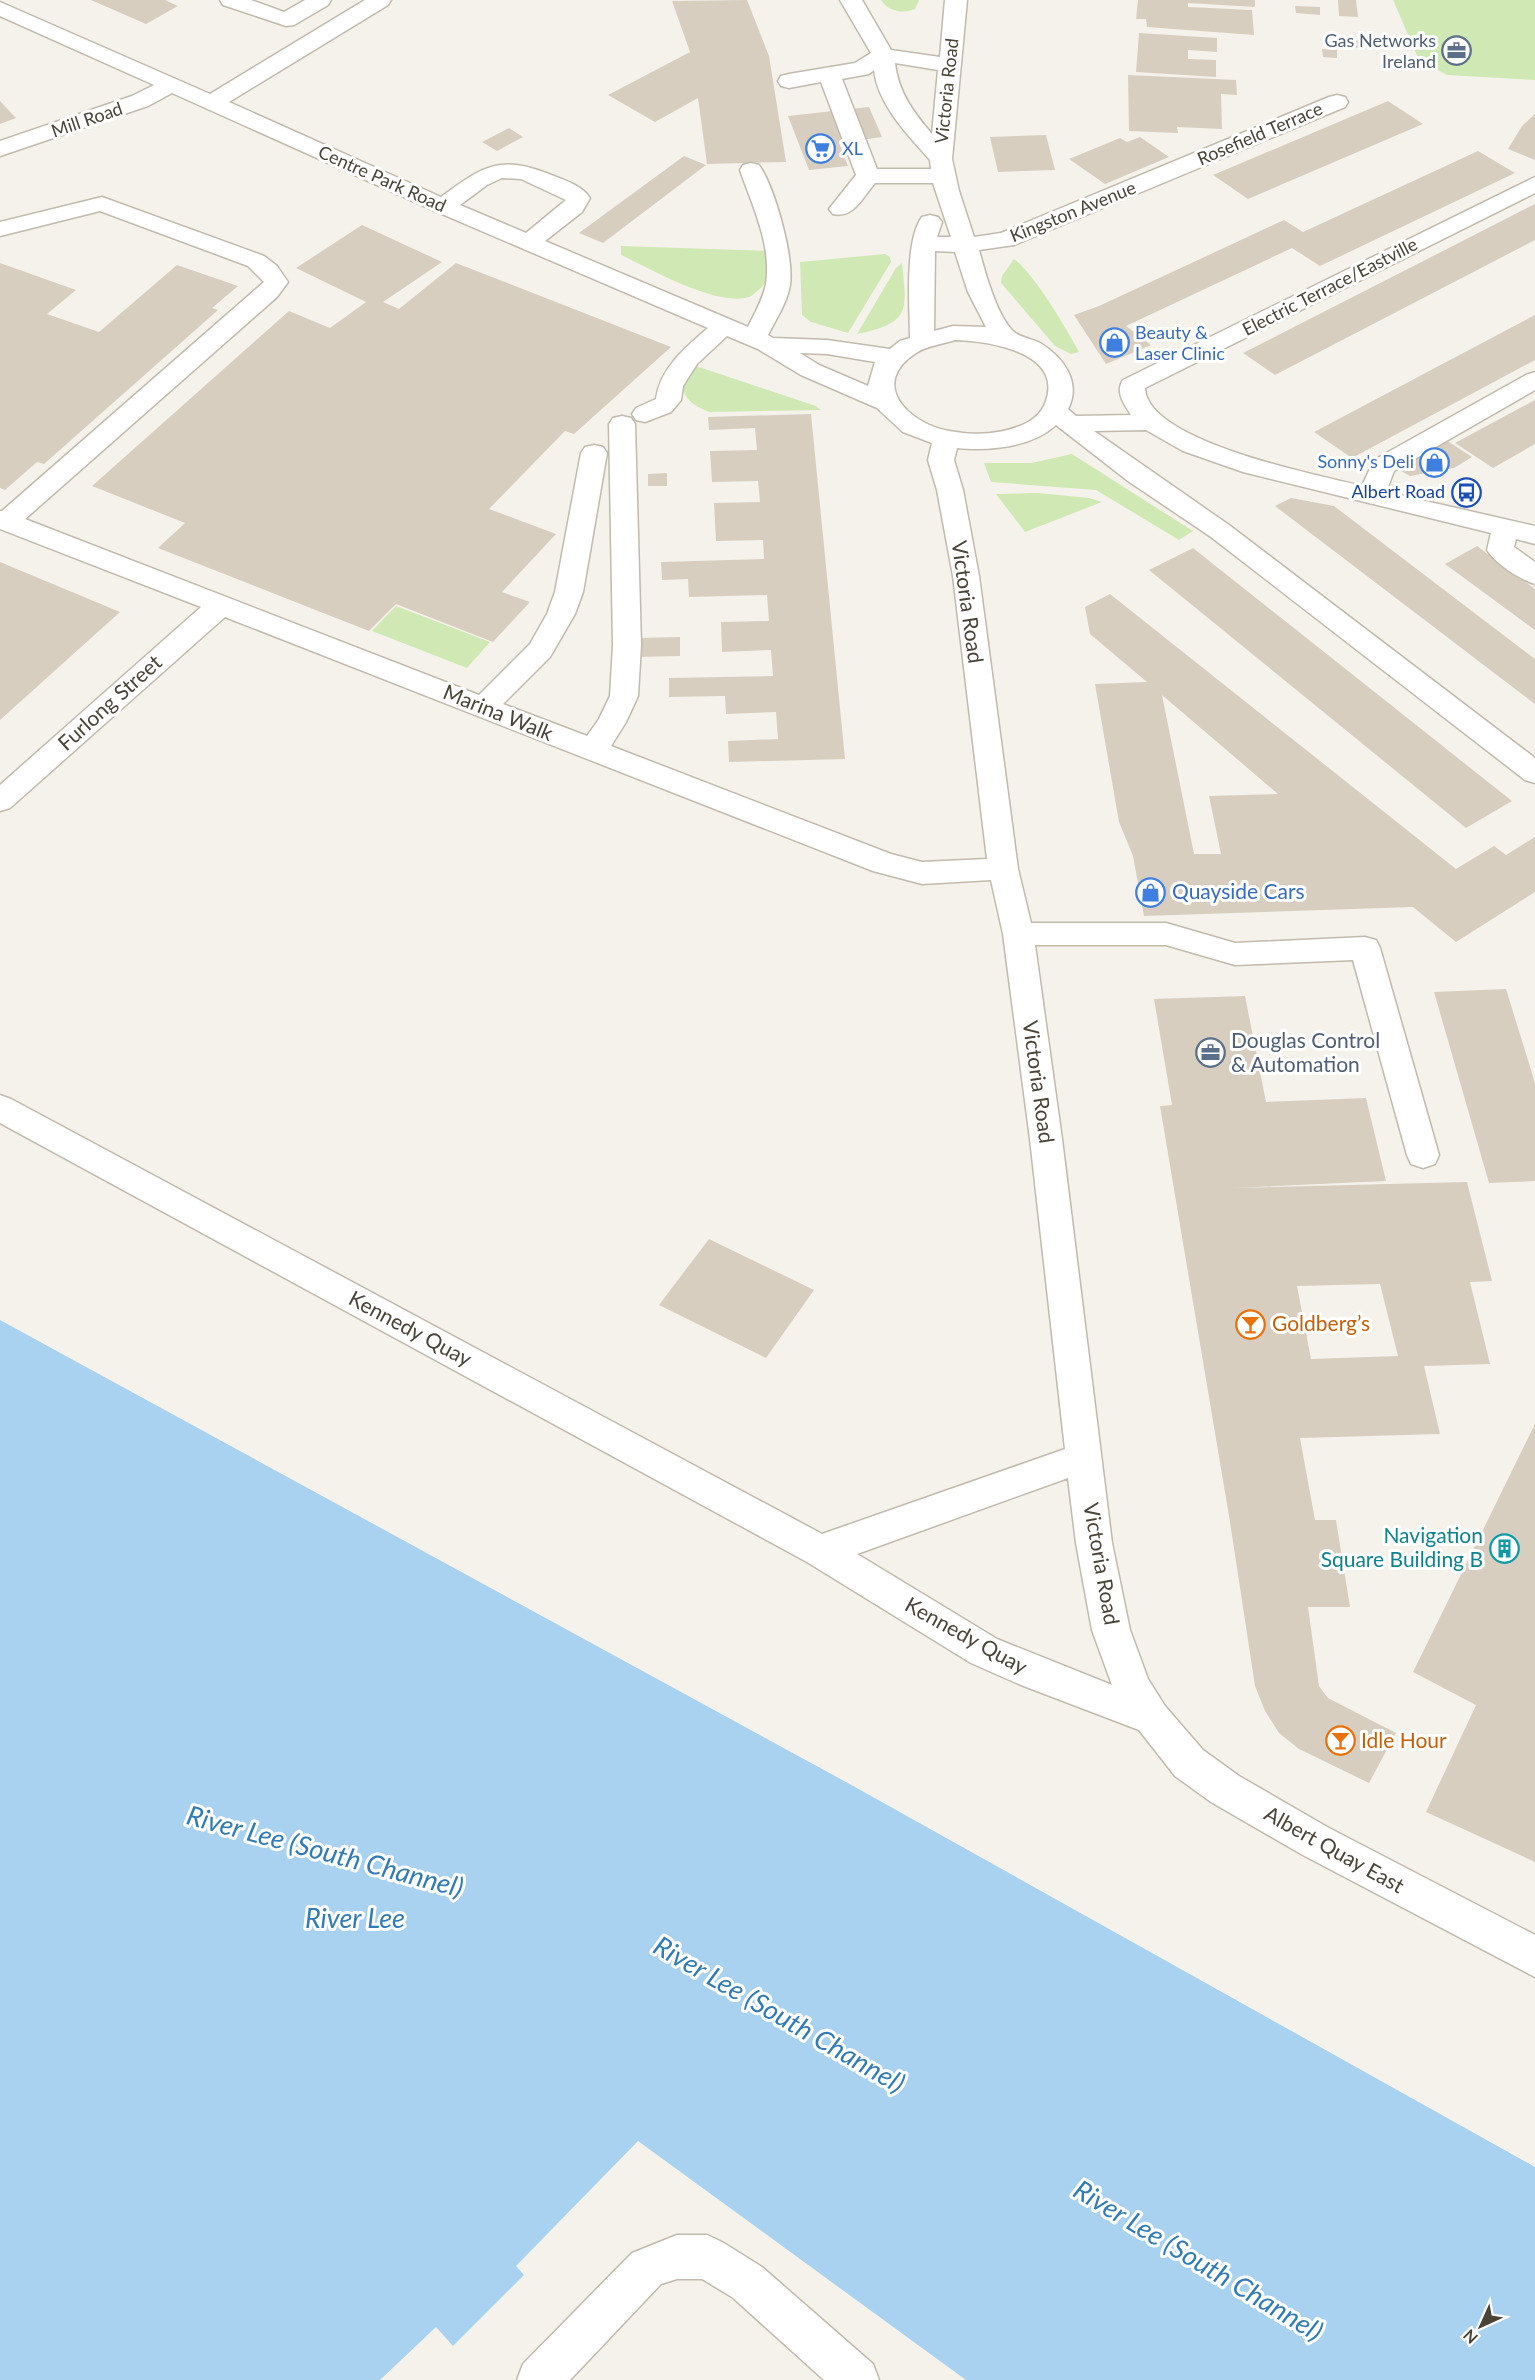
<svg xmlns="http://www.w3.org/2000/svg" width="1535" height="2380" font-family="Lato,sans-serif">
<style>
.green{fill:#d0e9b4}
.water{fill:#a8d2f0}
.building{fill:#d7cec0;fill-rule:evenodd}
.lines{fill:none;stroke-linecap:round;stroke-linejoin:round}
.minor-casing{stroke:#c1baad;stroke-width:3}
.minor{fill:#fff;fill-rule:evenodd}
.labels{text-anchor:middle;stroke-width:6;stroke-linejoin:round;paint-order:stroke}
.far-service-label{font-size:18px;fill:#4e5e75;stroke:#fff;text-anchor:end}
.far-street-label{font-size:18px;fill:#494338;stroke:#fff}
.far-shop-label{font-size:18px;fill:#366cbe;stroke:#fff;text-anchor:start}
.far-transit-label{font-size:18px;fill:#164399;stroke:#fff;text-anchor:end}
.street-label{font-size:21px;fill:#494338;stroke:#fff}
.shop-label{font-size:21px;fill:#366cbe;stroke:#fff;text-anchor:start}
.service-label{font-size:21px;fill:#4e5e75;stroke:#fff;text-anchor:start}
.food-label{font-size:21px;fill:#c56008;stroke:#fff;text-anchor:start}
.culture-label{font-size:21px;fill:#0d838f;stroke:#fff;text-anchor:end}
.near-water-label{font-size:27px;font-style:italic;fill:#317bb6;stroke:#fff}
</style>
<rect width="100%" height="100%" fill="#f5f2eb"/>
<g class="green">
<path d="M 881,0 L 919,0 L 915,9 C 903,14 889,12 881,0 Z"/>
<polygon points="1393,0 1535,0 1535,80 1447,75 1419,60"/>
<path d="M 621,246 L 769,251 C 773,266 772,278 760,289 C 756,291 753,296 749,297 C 716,307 651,269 621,255 Z"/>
<polygon points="885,254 890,257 891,262 848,333 811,322 802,315 800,262"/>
<path d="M 1014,259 C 1036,276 1065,327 1079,352 L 1071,354 L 1055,346 L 1001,283 L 1002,276 Z"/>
<path d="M 902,263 C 907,311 911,323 857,334 L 896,268 Z"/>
<path d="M 696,366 L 816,406 L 821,410 L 710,412 C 685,404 672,386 696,366 Z"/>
<polygon points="1072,454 1193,531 1179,540 1096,490 991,482 984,463 1031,463"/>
<polygon points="1038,493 1089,498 1102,502 1025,532 996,494"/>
<polygon points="396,606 490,642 467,668 372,631"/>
</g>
<polygon class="water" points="0,1320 846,1782 1535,2167 1535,2380 966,2380 638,2141 516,2266 524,2275 453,2346 436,2327 380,2380 0,2380"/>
<g class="building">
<polygon points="91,0 165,0 178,6 146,24"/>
<polygon points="747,0 769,56 786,162 707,164 698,98 655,122 608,95 690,52 672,1"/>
<polygon points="1138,0 1255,0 1255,7 1188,3 1188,7 1252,10 1254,35 1147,27 1146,19 1136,19"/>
<polygon points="1338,0 1356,0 1358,17 1339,16"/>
<polygon points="1295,6 1320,7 1320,15 1296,13"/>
<polygon points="1139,33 1217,38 1217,52 1188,50 1188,59 1216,60 1216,77 1136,72"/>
<polygon points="1343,39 1364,41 1364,48 1344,47"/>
<polygon points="1322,49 1337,50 1337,58 1323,57"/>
<polygon points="1128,75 1236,80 1237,95 1221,94 1222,129 1177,127 1178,133 1129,131"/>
<polygon points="0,101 16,118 0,124"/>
<polygon points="1388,101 1423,124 1248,199 1213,175"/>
<polygon points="869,107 882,137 839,143 848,166 809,170 788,116"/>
<polygon points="1535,114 1535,160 1508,149 1522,126"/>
<polygon points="509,128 523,137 497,151 482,142"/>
<polygon points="1046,135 1055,170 998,172 990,137"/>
<polygon points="1140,137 1169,157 1105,184 1069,159 1120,138 1127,142"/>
<polygon points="1478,151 1515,173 1320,266 1292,248 1126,326 1151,345 1106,364 1074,315 1099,306 1284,220 1303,232"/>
<polygon points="684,156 706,165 603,243 579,233"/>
<polygon points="1535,204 1535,240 1275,375 1243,353"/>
<polygon points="362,225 442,262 383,302 399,309 456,263 671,347 574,434 565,431 489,509 556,534 502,592 530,602 493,642 396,604 369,631 158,548 185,523 92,486 289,311 330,328 366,302 296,268"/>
<polygon points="0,263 76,290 47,314 99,332 177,265 238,286 212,308 218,310 44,464 37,462 5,490 0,488"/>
<polygon points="1535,315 1535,360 1352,458 1314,432"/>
<polygon points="1535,400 1535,444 1493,468 1455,443"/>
<polygon points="811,414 845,759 729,762 728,741 778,739 776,712 726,714 725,696 669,697 669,678 773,676 771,650 722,652 721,622 769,621 767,595 689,597 688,579 662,580 661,562 764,559 763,540 716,541 714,503 760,502 758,481 712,482 710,451 757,450 755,428 709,430 708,417"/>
<polygon points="1446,440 1472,457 1454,468 1410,476 1396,468"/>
<polygon points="667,473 667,486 648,486 648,474"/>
<polygon points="1291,498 1334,506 1535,659 1535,704 1275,506"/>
<polygon points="1477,546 1535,589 1535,630 1445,564"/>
<polygon points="1193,548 1512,801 1466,828 1149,570"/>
<polygon points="0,562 120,612 0,720"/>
<path d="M 1110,594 L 1456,869 L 1494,846 L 1506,855 L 1535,837 L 1535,892 L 1456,942 L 1413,907 L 1144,916 L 1133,856 L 1119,822 L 1095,684 L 1147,682 L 1090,634 L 1085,607 ZM 1162,695 L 1278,794 L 1209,796 L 1221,854 L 1194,854 Z"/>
<polygon points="680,637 680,656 637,657 637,638"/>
<polygon points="1506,989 1535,1083 1535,1181 1489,1183 1434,992"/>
<path d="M 1245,996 L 1266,1102 L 1366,1098 L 1386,1181 L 1233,1188 L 1467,1182 L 1492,1281 L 1470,1282 L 1490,1364 L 1424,1366 L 1440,1434 L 1300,1438 L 1315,1520 L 1336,1520 L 1350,1607 L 1308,1607 L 1319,1686 L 1328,1698 L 1396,1733 L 1369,1783 L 1299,1749 L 1279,1733 L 1265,1711 L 1255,1686 L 1230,1522 L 1160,1106 L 1172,1105 L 1154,999 ZM 1380,1284 L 1398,1356 L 1311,1359 L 1297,1286 Z"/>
<polygon points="709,1239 814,1290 766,1358 659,1305"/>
<polygon points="1535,1424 1535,1862 1426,1812 1476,1705 1413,1672"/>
</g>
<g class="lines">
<defs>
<g id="minor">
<polygon points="220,0 251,0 284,12 305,0 331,0 328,5 294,25 286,26 223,5"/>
<path d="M 365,0 L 391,0 L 388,5 L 229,102 L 441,197 C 485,165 500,154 554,176 C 567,181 582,186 590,198 L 582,212 L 545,241 L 748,327 C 755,313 763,299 766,284 C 772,245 752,205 740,170 L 743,165 L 751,163 L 759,165 C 775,188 794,257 790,285 C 787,303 776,319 768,335 L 773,338 L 827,340 L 890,349 L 900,341 L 910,338 C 910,307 904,242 922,217 L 930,215 L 938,217 L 942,222 L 937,237 L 951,237 L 933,183 L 875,183 C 863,197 853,219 833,214 L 829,209 L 856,175 L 821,82 L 789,88 L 781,86 L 778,81 L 781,76 L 789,74 L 855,63 L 871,53 L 840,0 L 862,0 L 891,50 L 940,57 L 945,0 L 967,0 L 952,159 L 959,191 L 974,237 L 1001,233 L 1329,97 L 1337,95 L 1345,97 L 1348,102 L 1345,107 L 1014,245 L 979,250 C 985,272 997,317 1014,332 C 1020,337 1032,339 1040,343 C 1063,357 1082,382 1068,409 L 1076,416 L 1131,415 C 1124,404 1115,392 1123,380 L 1535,177 L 1535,193 L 1145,388 C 1147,442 1318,475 1362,486 L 1374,460 L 1526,375 L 1535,372 L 1535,390 L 1394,471 L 1386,492 L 1535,526 L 1535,544 L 1516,539 L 1514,547 L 1535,562 L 1535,584 C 1519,579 1496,564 1487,550 L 1491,533 L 1243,472 L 1183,451 L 1146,430 L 1094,431 L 1229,525 L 1535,758 L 1535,783 L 1525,780 L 1211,537 L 1128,481 L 1056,425 C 1031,448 989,451 957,448 L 954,460 L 963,490 L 979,576 L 1018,869 L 1031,923 L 1166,923 L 1235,943 L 1365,937 L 1376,940 L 1380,948 L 1439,1155 L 1435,1164 L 1423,1168 L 1411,1164 L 1407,1155 L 1353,960 L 1235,965 L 1166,945 L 1035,945 L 1062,1139 L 1112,1543 L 1130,1630 L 1148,1679 L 1165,1706 L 1203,1750 L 1239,1776 L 1329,1828 L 1535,1935 L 1535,1977 L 1301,1854 L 1211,1802 L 1175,1776 L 1139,1730 L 1021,1685 L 971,1663 L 807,1562 L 0,1123 L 0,1095 L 11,1099 L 822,1534 L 1065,1449 L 1030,1139 L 1003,934 L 991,880 L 922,884 L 873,871 L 225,617 L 10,808 L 0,811 L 0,785 L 201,607 L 0,529 L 0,511 L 2,511 L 264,282 L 248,266 L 100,211 L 0,236 L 0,222 L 102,197 L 264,256 L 277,266 L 288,282 L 277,297 L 25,519 L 479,695 L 530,644 L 547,614 L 555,592 L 581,453 L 585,447 L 594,445 L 603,447 L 607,453 L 583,592 L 575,614 L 550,657 L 503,704 L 587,736 L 599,719 L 610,696 L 613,645 L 609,424 L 613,418 L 622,416 L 631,418 L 635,424 L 641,645 L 638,696 L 626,722 L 611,746 L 891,854 L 922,862 L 987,859 L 953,576 L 937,490 L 928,460 L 932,443 L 903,432 L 877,408 L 801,375 L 758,349 L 727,336 L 697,364 L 683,386 L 681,400 L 671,412 L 645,422 L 636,420 L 632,414 L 636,408 L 656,399 C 660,368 686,347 708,328 L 435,211 L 172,93 L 148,106 L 0,156 L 0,141 L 132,96 L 154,85 L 0,16 L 0,2 L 210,94 ZM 895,63 L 938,70 L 932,134 C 914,113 898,92 895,63 ZM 874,70 C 878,105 908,135 930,160 L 931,169 L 877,169 L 842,79 L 869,74 ZM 502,178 L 521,179 L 566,200 L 526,233 L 460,205 L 487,185 ZM 935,251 L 955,252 L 968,292 L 986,327 L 953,326 L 934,331 ZM 955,340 C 986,341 1063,351 1046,401 C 1042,414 1030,423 1017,427 C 996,435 971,435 949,431 C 909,424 868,384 916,353 C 926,346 943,344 955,340 ZM 800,353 L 827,354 L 875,362 L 868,386 L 819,365 ZM 1068,1478 L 1076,1543 L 1092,1630 L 1112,1685 L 997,1639 L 857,1554 Z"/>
<polygon points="677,2235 707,2235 722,2242 762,2267 873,2364 879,2380 824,2380 732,2297 702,2279 677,2279 661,2284 570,2380 517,2380 523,2364 632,2253"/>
</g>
</defs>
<use href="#minor" class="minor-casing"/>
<use href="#minor" class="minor"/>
</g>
<defs>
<symbol id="office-ring" viewBox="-11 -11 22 22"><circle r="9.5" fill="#fff" stroke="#5c6f8a" stroke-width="1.5"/><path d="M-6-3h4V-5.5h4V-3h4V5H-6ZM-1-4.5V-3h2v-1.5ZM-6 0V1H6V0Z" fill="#5c6f8a"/></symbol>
<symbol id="supermarket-ring" viewBox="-11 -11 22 22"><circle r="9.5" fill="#fff" stroke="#3f7fe0" stroke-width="1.5"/><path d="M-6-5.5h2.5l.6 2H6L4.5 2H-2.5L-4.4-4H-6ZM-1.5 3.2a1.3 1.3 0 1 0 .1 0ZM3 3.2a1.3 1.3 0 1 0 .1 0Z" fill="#3f7fe0"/></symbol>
<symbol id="shop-ring" viewBox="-11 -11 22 22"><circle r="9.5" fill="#fff" stroke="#3f7fe0" stroke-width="1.5"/><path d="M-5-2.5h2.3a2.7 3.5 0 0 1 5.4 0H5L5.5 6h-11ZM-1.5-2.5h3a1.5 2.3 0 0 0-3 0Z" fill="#3f7fe0"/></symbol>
<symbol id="bus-ring" viewBox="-11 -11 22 22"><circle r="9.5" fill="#fff" stroke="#1a4fb4" stroke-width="1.5"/><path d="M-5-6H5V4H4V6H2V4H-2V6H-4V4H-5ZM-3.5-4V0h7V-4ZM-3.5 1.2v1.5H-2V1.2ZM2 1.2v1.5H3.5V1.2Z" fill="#1a4fb4"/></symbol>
<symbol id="bar-ring" viewBox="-11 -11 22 22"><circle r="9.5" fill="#fff" stroke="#e8710a" stroke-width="1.5"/><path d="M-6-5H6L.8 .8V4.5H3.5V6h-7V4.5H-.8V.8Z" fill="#e8710a"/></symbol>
<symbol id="building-ring" viewBox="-11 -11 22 22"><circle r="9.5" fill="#fff" stroke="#0f9aa8" stroke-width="1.5"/><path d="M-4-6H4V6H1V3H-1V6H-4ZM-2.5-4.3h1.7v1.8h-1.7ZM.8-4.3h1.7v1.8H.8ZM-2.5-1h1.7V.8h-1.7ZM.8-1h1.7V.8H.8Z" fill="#0f9aa8"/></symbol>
</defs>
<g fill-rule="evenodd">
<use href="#office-ring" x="1440" y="34" width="33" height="33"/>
<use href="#supermarket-ring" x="804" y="132" width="33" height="33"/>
<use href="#shop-ring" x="1098" y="326" width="33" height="33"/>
<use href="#shop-ring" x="1418" y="446" width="33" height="33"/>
<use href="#bus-ring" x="1450" y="476" width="33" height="33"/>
<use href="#shop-ring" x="1134" y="876" width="33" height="33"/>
<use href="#office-ring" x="1194" y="1036" width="33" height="33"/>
<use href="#bar-ring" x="1234" y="1308" width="33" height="33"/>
<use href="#building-ring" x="1488" y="1532" width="33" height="33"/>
<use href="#bar-ring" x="1324" y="1724" width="33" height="33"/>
</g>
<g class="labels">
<g class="far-service-label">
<text x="1436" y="47">Gas Networks<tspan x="1436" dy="21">Ireland</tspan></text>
</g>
<g class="far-street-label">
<text transform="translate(947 91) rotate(-84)" y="6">Victoria Road</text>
<text transform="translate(87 120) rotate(-19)" y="6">Mill Road</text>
<text transform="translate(1260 134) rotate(-23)" y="6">Rosefield Terrace</text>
<text transform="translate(382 179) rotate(24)" y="6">Centre Park Road</text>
<text transform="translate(1073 212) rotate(-22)" y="6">Kingston Avenue</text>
<text transform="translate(1330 287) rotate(-27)" y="6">Electric Terrace/Eastville</text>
</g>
<g class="far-shop-label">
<text x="842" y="155">XL</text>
<text x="1135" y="339">Beauty &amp;<tspan x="1135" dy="21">Laser Clinic</tspan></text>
<text x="1414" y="468" text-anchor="end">Sonny's Deli</text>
</g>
<g class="far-transit-label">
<text x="1445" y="498">Albert Road</text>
</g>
<g class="street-label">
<text transform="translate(967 602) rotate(82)" y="7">Victoria Road</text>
<text transform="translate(110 703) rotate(-42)" y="7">Furlong Street</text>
<text transform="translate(498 713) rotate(22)" y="7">Marina Walk</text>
<text transform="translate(1038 1082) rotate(82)" y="7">Victoria Road</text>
<text transform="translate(410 1329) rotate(28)" y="7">Kennedy Quay</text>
<text transform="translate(1101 1564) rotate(80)" y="7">Victoria Road</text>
<text transform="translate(966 1636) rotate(29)" y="7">Kennedy Quay</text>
<text transform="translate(1334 1850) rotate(29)" y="7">Albert Quay East</text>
</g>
<g class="shop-label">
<text x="1172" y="899">Quayside Cars</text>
</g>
<g class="service-label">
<text x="1231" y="1048">Douglas Control<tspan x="1231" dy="24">&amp; Automation</tspan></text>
</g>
<g class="food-label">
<text x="1272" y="1331">Goldberg’s</text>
<text x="1361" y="1748">Idle Hour</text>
</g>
<g class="culture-label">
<text x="1483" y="1543">Navigation<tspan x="1483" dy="24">Square Building B</tspan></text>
</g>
<g class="near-water-label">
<text transform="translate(325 1852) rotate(15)" y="9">River Lee (South Channel)</text>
<text x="355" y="1928">River Lee</text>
<text transform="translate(779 2015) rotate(30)" y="9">River Lee (South Channel)</text>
<text transform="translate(1198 2261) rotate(31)" y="9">River Lee (South Channel)</text>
</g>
</g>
<g transform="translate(1481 2326) rotate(225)" stroke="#ffffff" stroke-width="4.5" paint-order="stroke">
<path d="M0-4.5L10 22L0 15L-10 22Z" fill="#494338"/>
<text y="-9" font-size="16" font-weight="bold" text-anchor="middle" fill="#494338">N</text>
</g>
</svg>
